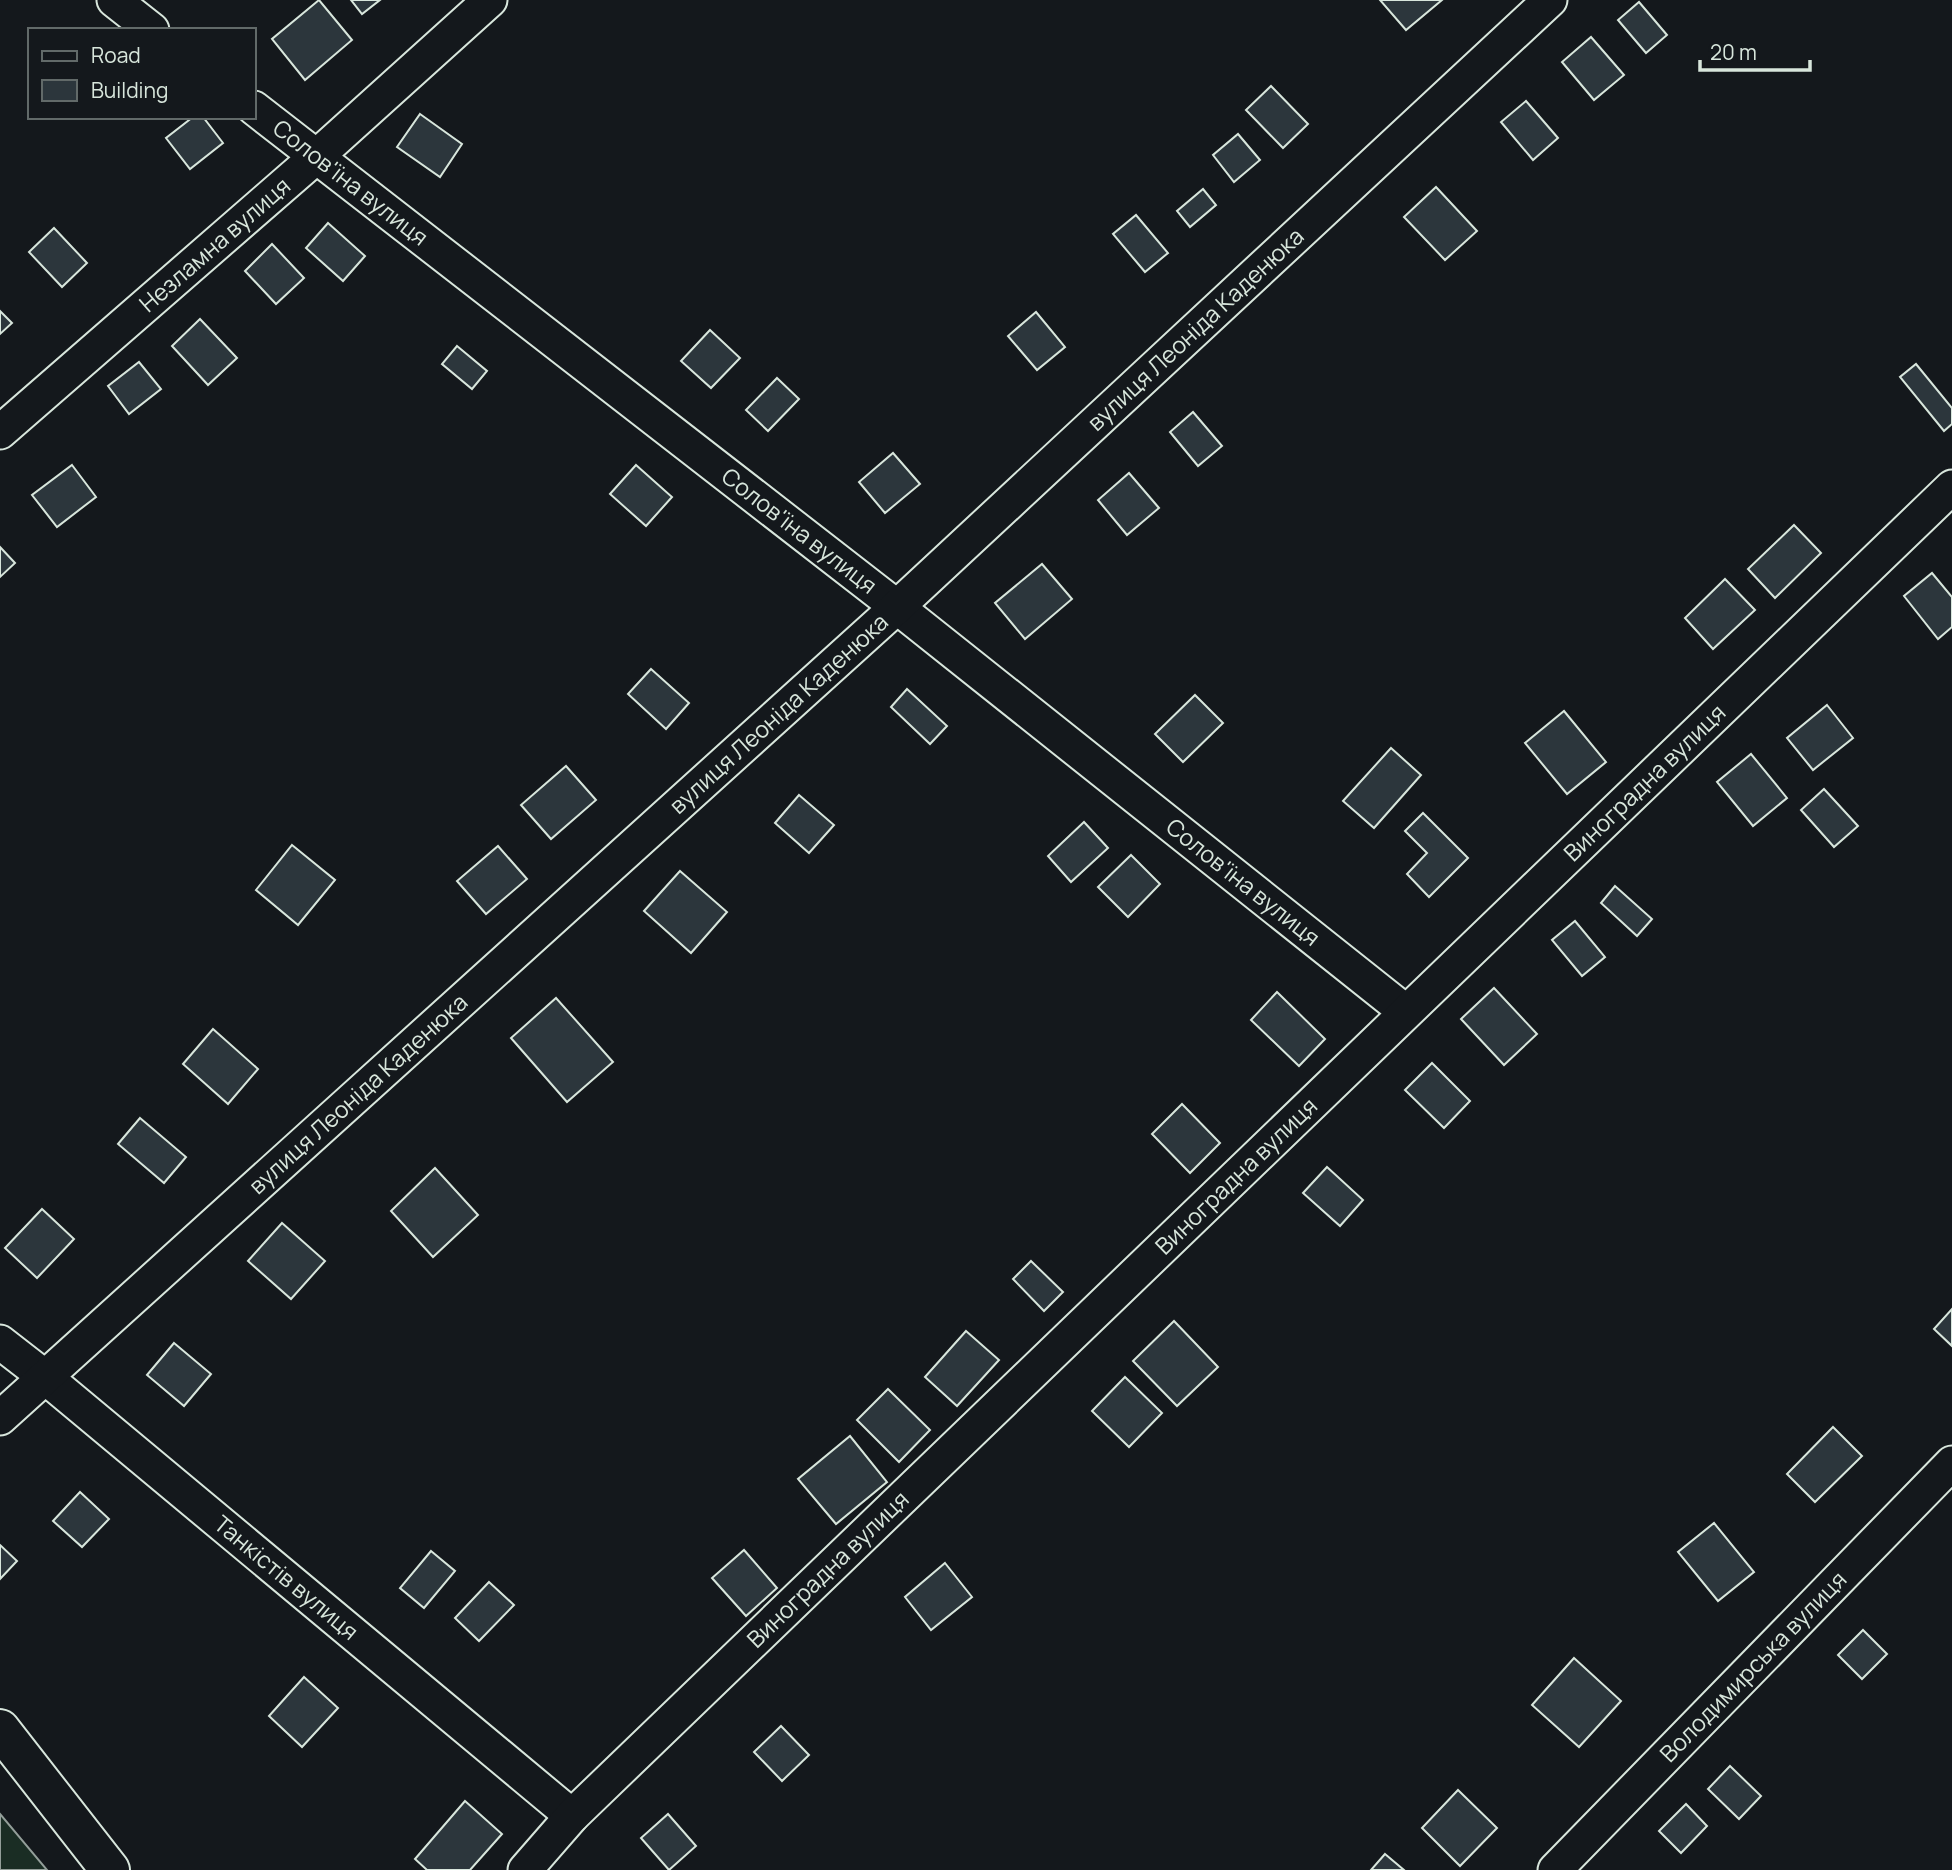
<svg xmlns="http://www.w3.org/2000/svg" width="1952" height="1870" font-family="Manrope,sans-serif">
<style>
.green{fill:#1a2d24;stroke:#939e99;stroke-width:2}
.building{fill:#2c363c;stroke:#d8e6dc;stroke-width:2}
.lines{fill:none;stroke-linecap:round;stroke-linejoin:round}
.street-casing{stroke:#d8e6dc;stroke-width:37}
.secondary-casing{stroke:#d8e6dc;stroke-width:42}
.street{stroke:#14181c;stroke-width:33}
.secondary{stroke:#14181c;stroke-width:38}
.labels{text-anchor:middle;stroke-width:5;stroke-linejoin:round;paint-order:stroke}
.street-label{font-size:23px;fill:#d8e6dc;stroke:#14181c}
</style>
<rect width="100%" height="100%" fill="#14181c"/>
<polygon class="green" points="0,1814 47,1870 0,1870"/>
<g class="building">
<polygon points="319,0 352,40 305,80 272,39"/>
<polygon points="351,0 380,0 362,14"/>
<polygon points="1380,0 1442,0 1406,30"/>
<polygon points="1639,2 1667,35 1646,53 1618,20"/>
<polygon points="1591,37 1624,75 1594,100 1562,62"/>
<polygon points="1271,86 1308,124 1283,148 1246,110"/>
<polygon points="1526,101 1558,138 1533,160 1501,122"/>
<polygon points="420,114 462,144 440,177 397,147"/>
<polygon points="193,117 203,117 223,143 190,169 166,138"/>
<polygon points="1238,134 1260,160 1234,182 1213,155"/>
<polygon points="1436,187 1477,231 1445,260 1404,217"/>
<polygon points="1203,189 1216,205 1190,227 1177,211"/>
<polygon points="1136,215 1168,253 1145,272 1113,234"/>
<polygon points="328,223 365,256 343,281 306,248"/>
<polygon points="54,228 87,263 62,287 29,252"/>
<polygon points="272,244 304,278 276,304 245,271"/>
<polygon points="0,311 12,323 0,334"/>
<polygon points="1036,312 1065,347 1037,370 1008,336"/>
<polygon points="200,319 237,358 208,385 172,346"/>
<polygon points="710,330 740,358 711,388 681,361"/>
<polygon points="457,346 487,371 472,389 442,364"/>
<polygon points="139,362 161,389 129,414 108,386"/>
<polygon points="1916,364 1952,408 1952,424 1944,431 1900,377"/>
<polygon points="777,378 799,399 768,431 746,410"/>
<polygon points="1193,412 1222,446 1198,466 1170,432"/>
<polygon points="893,453 920,484 885,513 859,482"/>
<polygon points="72,465 96,497 57,527 32,495"/>
<polygon points="636,465 672,497 646,526 610,494"/>
<polygon points="1129,473 1159,508 1127,535 1098,500"/>
<polygon points="1794,525 1821,553 1775,598 1748,569"/>
<polygon points="0,547 15,563 0,577"/>
<polygon points="1042,564 1072,599 1025,639 995,603"/>
<polygon points="1932,573 1952,597 1952,627 1938,639 1904,596"/>
<polygon points="1725,579 1755,610 1713,649 1685,618"/>
<polygon points="651,669 689,703 666,729 628,694"/>
<polygon points="907,689 947,726 930,744 891,707"/>
<polygon points="1195,695 1223,723 1183,762 1155,734"/>
<polygon points="1827,705 1853,738 1813,770 1787,738"/>
<polygon points="1564,711 1606,762 1567,794 1525,743"/>
<polygon points="1391,748 1421,775 1374,828 1343,801"/>
<polygon points="1751,754 1787,798 1753,826 1717,782"/>
<polygon points="566,766 596,800 551,839 521,805"/>
<polygon points="1824,789 1858,826 1834,847 1801,810"/>
<polygon points="799,795 834,825 809,853 775,823"/>
<polygon points="1423,813 1468,858 1429,897 1407,874 1427,853 1405,831"/>
<polygon points="1084,822 1108,848 1071,882 1048,856"/>
<polygon points="292,845 335,880 298,925 256,890"/>
<polygon points="498,846 527,879 486,914 457,881"/>
<polygon points="1131,855 1160,884 1128,917 1098,887"/>
<polygon points="680,871 727,912 691,953 644,911"/>
<polygon points="1615,886 1652,919 1637,936 1601,903"/>
<polygon points="1575,921 1605,957 1582,976 1552,940"/>
<polygon points="1494,988 1537,1034 1504,1065 1461,1019"/>
<polygon points="1277,992 1325,1039 1299,1066 1251,1020"/>
<polygon points="556,998 613,1062 567,1102 511,1038"/>
<polygon points="213,1029 258,1069 228,1104 183,1064"/>
<polygon points="1432,1063 1470,1101 1444,1128 1405,1090"/>
<polygon points="1182,1104 1220,1143 1190,1173 1152,1134"/>
<polygon points="140,1118 186,1157 164,1183 118,1144"/>
<polygon points="1327,1167 1363,1200 1340,1226 1303,1193"/>
<polygon points="435,1168 478,1215 433,1257 391,1211"/>
<polygon points="42,1209 74,1239 37,1278 5,1248"/>
<polygon points="282,1223 325,1261 291,1299 248,1261"/>
<polygon points="1031,1261 1063,1292 1044,1311 1013,1279"/>
<polygon points="1952,1309 1952,1346 1934,1329"/>
<polygon points="1174,1321 1218,1367 1177,1406 1133,1361"/>
<polygon points="966,1331 999,1360 957,1406 925,1377"/>
<polygon points="174,1343 211,1374 184,1406 147,1375"/>
<polygon points="1125,1377 1162,1413 1129,1447 1092,1411"/>
<polygon points="888,1389 930,1430 899,1462 857,1420"/>
<polygon points="1833,1427 1862,1456 1815,1502 1787,1474"/>
<polygon points="850,1436 887,1482 836,1524 798,1479"/>
<polygon points="80,1492 109,1519 82,1547 53,1521"/>
<polygon points="1714,1523 1754,1572 1718,1601 1678,1552"/>
<polygon points="0,1545 17,1561 0,1579"/>
<polygon points="744,1550 777,1588 746,1616 712,1578"/>
<polygon points="431,1551 455,1571 424,1608 400,1588"/>
<polygon points="945,1563 972,1597 931,1630 905,1597"/>
<polygon points="489,1582 514,1605 479,1641 455,1618"/>
<polygon points="1863,1630 1887,1654 1862,1679 1838,1655"/>
<polygon points="1574,1658 1621,1701 1579,1747 1532,1705"/>
<polygon points="304,1677 338,1708 302,1747 269,1716"/>
<polygon points="781,1726 809,1755 782,1781 754,1752"/>
<polygon points="1730,1766 1761,1796 1739,1819 1708,1789"/>
<polygon points="1458,1790 1497,1828 1460,1866 1422,1828"/>
<polygon points="465,1801 502,1834 470,1870 427,1870 415,1859"/>
<polygon points="1686,1804 1707,1826 1681,1853 1659,1831"/>
<polygon points="668,1814 696,1846 669,1870 641,1838"/>
<polygon points="1385,1854 1404,1870 1371,1870"/>
</g>
<g class="lines">
<defs>
<g id="street">
<polyline points="114,0 152,30"/>
<path id="s1" d="M 254,108 L 897,607 L 1406,1012"/>
<path id="s2" d="M 0,432 L 316,157 L 490,0"/>
<path id="s3" d="M 0,1342 L 45,1377 L 572,1816"/>
<path id="s4" d="M 0,1418 L 897,607 L 1550,0"/>
<path id="s5" d="M 525,1870 L 572,1816 L 1952,487"/>
<path id="s6" d="M 1555,1870 L 1952,1463"/>
</g>
<polyline id="secondary" points="0,1729 110,1870"/>
</defs>
<use href="#street" class="street-casing"/>
<use href="#secondary" class="secondary-casing"/>
<use href="#street" class="street"/>
<use href="#secondary" class="secondary"/>
</g>
<g class="labels">
<g class="street-label">
<text dy="8" stroke="none"><textPath href="#s1" startOffset="122">Солов'їна вулиця</textPath></text>
<text dy="8" stroke="none"><textPath href="#s2" startOffset="285">Незламна вулиця</textPath></text>
<text dy="8" stroke="none"><textPath href="#s4" startOffset="1617">вулиця Леоніда Каденюка</textPath></text>
<text dy="8" stroke="none"><textPath href="#s1" startOffset="690">Солов'їна вулиця</textPath></text>
<text dy="8" stroke="none"><textPath href="#s4" startOffset="1050">вулиця Леоніда Каденюка</textPath></text>
<text dy="8" stroke="none"><textPath href="#s5" startOffset="1561">Виноградна вулиця</textPath></text>
<text dy="8" stroke="none"><textPath href="#s1" startOffset="1256">Солов'їна вулиця</textPath></text>
<text dy="8" stroke="none"><textPath href="#s4" startOffset="483">вулиця Леоніда Каденюка</textPath></text>
<text dy="8" stroke="none"><textPath href="#s5" startOffset="994">Виноградна вулиця</textPath></text>
<text dy="8" stroke="none"><textPath href="#s5" startOffset="427">Виноградна вулиця</textPath></text>
<text dy="8" stroke="none"><textPath href="#s3" startOffset="371">Танкістів вулиця</textPath></text>
<text dy="8" stroke="none"><textPath href="#s6" startOffset="284">Володимирська вулиця</textPath></text>
</g>
</g>
<rect x="28" y="28" width="228" height="91" fill="#14181c" stroke="#626a69" stroke-width="2"/>
<rect x="42" y="51" width="35" height="10" fill="#14181c" stroke="#626a69" stroke-width="2"/>
<text x="91" y="63" font-size="21" fill="#d8e6dc">Road</text>
<rect x="42" y="80" width="35" height="21" fill="#2c363c" stroke="#626a69" stroke-width="2"/>
<text x="91" y="98" font-size="21" fill="#d8e6dc">Building</text>
<path d="M1700 60v10h110v-10" fill="none" stroke="#d8e6dc" stroke-width="3.5"/>
<text x="1710" y="60" font-size="21" fill="#d8e6dc" stroke="#14181c" stroke-width="5" paint-order="stroke">20 m</text>
</svg>
